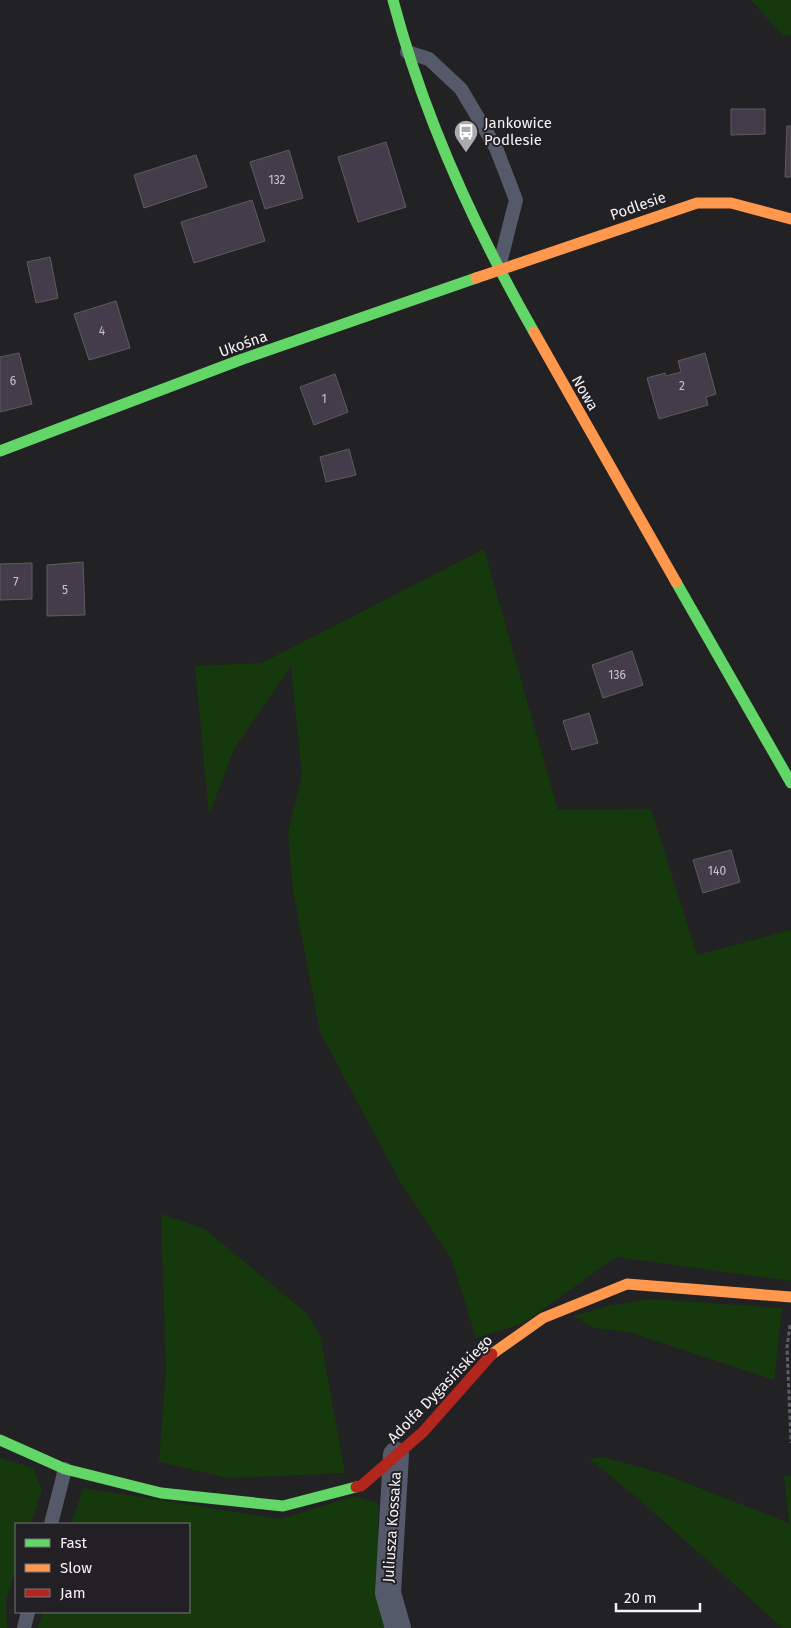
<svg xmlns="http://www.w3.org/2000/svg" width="791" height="1628" font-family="'Fira Sans',sans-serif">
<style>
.green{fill:#15390c}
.building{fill:#443b4b;stroke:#5e5d5f}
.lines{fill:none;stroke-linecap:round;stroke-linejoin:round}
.path{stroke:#5c5f69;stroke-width:3;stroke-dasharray:4 2.5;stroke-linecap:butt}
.lane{stroke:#545a69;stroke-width:14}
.street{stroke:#545a69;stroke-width:26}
.fast{stroke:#63d668;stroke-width:11}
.slow{stroke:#ff974d;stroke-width:11}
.jam{stroke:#b3261e;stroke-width:11}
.labels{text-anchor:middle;stroke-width:4;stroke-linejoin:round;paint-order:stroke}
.number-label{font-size:12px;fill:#c9c5cb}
.poi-label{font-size:15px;fill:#f5f3f6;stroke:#222024;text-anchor:start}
.street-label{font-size:15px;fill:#f5f3f6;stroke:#222024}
</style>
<rect width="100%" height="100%" fill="#222123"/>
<g class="green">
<polygon points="751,0 791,0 791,35 783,36"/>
<polygon points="484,549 558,810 651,809 697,955 791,930 791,1281 616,1257 524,1323 476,1338 452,1260 399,1180 320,1032 293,891 288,833 302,774 291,666 234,749 209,815 195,666 262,663"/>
<polygon points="161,1214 205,1229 306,1313 320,1335 345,1473 228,1478 159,1462 166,1370"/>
<polygon points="651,1299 782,1308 774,1380 629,1332 594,1328 573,1316 607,1306"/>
<polygon points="603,1457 661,1473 789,1523 784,1476 791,1476 791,1628 783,1628 634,1495 589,1459"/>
<polygon points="0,1458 33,1468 42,1490 31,1524 16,1524 16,1570 6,1601 7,1628 0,1628"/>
<polygon points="83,1488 280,1519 355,1496 378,1503 378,1595 387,1628 38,1628 43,1612 189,1612 189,1524 71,1524"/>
</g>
<g class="building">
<polygon points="731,109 765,109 765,134 731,135"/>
<polygon points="787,126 791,126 791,177 785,177"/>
<polygon points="386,142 406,207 358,222 338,157"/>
<polygon points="289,150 303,198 265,209 250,162"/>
<polygon points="196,155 207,187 144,208 134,175"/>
<polygon points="252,200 265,241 194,263 181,222"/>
<polygon points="50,257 58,298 36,303 27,262"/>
<polygon points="116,301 130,348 89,360 74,314"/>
<polygon points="19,353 32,404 0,412 0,357"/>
<polygon points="705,353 716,394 706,397 708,405 659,419 647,378 665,373 666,376 681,372 678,361"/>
<polygon points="335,374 348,412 314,425 300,387"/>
<polygon points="349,449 356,475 326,482 320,457"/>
<polygon points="83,562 85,615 47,616 47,565"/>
<polygon points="32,563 32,599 0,600 0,564"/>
<polygon points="632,651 643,685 603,698 592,665"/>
<polygon points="589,713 598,743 572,750 563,721"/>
<polygon points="731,850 740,882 703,893 693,860"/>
</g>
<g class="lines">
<polyline class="path" points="790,1325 787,1347 791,1443"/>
<g class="lane">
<polyline points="407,52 429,59 461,89 496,148 516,200 499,267"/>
<polyline points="51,1524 65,1469"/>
<polyline points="24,1628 28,1612"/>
</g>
<polyline class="street" points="396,1455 388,1593 398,1628"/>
<g class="fast">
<path d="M 393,0 C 424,118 474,227 534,332"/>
<polyline points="0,451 240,360 476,278"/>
<polyline points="676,582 791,783"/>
<polyline points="0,1440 65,1469 161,1493 283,1506 356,1487"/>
</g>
<g class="slow">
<polyline points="476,278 697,203 731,203 791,219"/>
<polyline points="534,332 676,582"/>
<polyline points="492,1354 543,1318 627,1284 791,1297"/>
</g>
<polyline class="jam" points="356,1487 361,1486 423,1432 492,1354"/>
</g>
<defs>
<symbol id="bus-pin" viewBox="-11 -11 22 30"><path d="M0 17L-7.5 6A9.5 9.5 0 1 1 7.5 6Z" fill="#abaaac" stroke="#222024"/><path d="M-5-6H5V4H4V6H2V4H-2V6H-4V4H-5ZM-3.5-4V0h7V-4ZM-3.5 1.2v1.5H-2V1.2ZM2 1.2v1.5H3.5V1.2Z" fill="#fff"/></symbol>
</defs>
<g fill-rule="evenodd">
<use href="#bus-pin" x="452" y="118" width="28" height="38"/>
</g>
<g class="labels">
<g class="number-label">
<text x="277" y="184">132</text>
<text x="102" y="335">4</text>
<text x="13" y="385">6</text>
<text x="682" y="390">2</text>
<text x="324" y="403">1</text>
<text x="16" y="586">7</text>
<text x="65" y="594">5</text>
<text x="617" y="679">136</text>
<text x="717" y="875">140</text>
</g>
<g class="poi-label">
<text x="484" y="128">Jankowice<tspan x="484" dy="17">Podlesie</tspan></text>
</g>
<g class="street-label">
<text transform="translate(638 206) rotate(-19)" y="5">Podlesie</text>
<text transform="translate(243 344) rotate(-20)" y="5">Ukośna</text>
<text transform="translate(585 393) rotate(60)" y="5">Nowa</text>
<text transform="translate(440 1389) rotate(-46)" y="5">Adolfa Dygasińskiego</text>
<text transform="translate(392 1527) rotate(-86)" y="5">Juliusza Kossaka</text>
</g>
</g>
<rect x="15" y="1523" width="175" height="90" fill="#222024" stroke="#767478"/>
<rect x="25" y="1539" width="25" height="8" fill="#63d668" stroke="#767478"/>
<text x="60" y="1548" font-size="15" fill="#f5f3f6">Fast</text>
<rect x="25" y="1564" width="25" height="8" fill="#ff974d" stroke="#767478"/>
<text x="60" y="1573" font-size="15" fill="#f5f3f6">Slow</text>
<rect x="25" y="1589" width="25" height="8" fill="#b3261e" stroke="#767478"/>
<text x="60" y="1598" font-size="15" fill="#f5f3f6">Jam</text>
<path d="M616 1603v8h84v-8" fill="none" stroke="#f5f3f6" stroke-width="2.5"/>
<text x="624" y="1603" font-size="15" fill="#f5f3f6" stroke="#222024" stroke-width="4" paint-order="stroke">20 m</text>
</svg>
